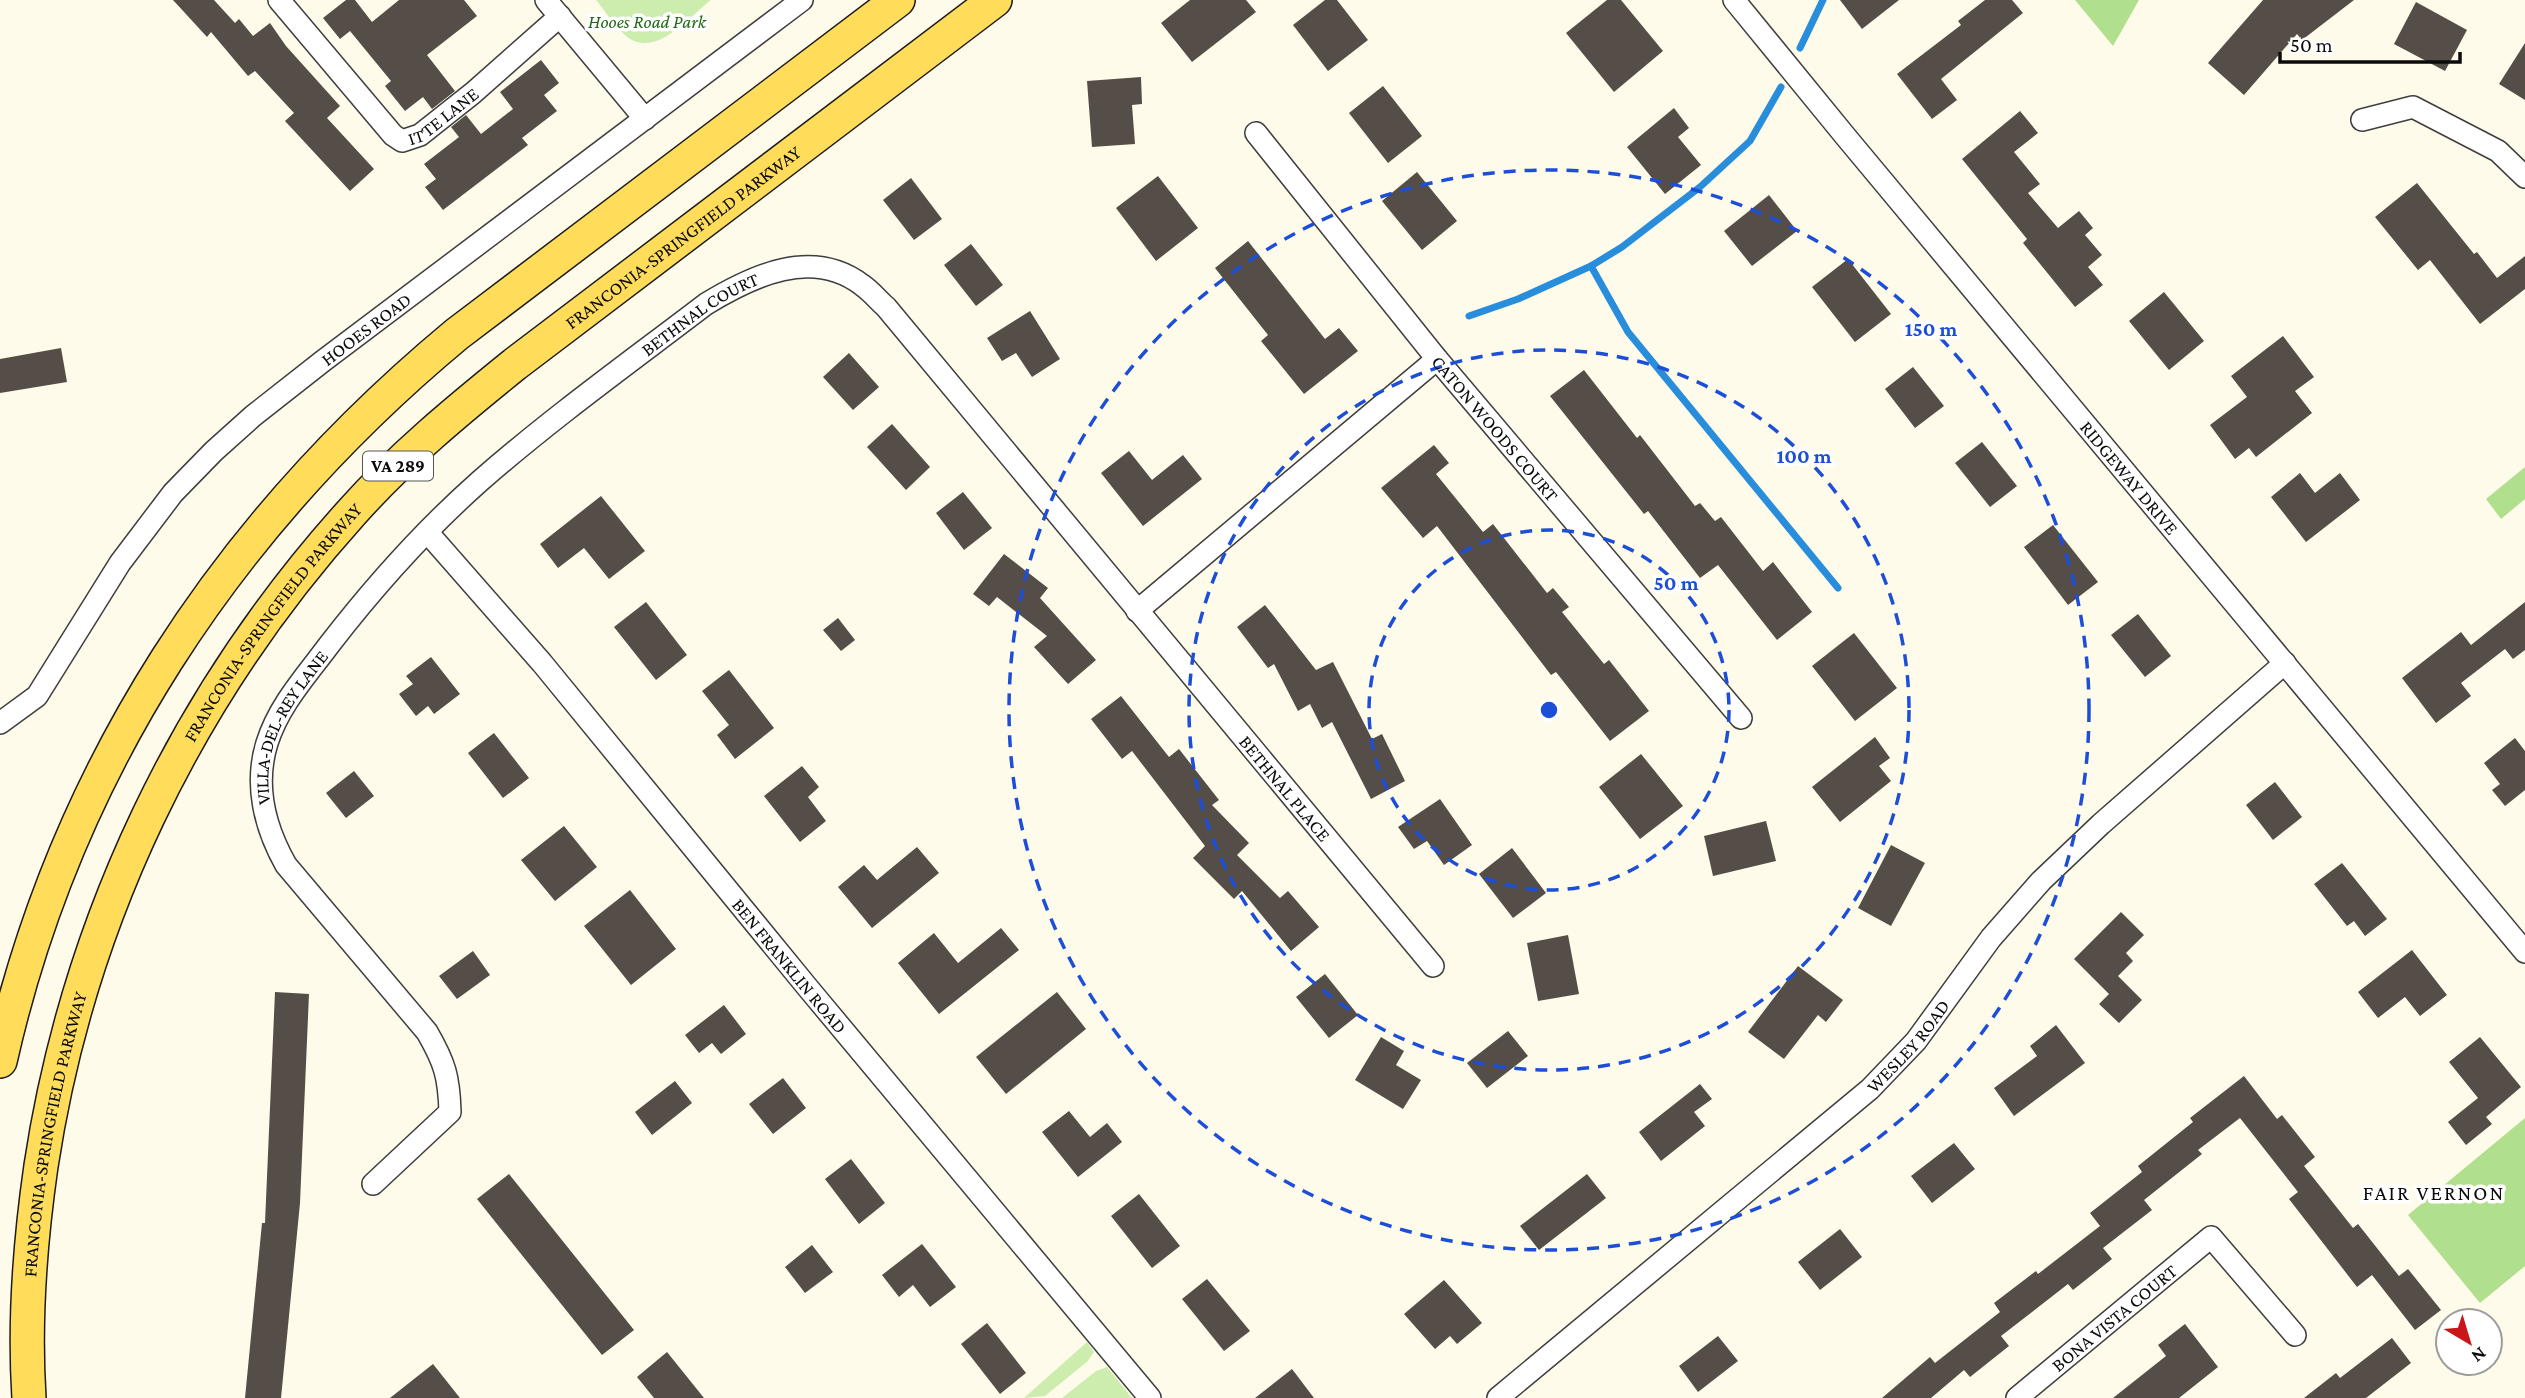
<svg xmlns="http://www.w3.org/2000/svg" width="2525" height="1398" font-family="'Crimson Pro',serif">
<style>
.green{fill:#cdedaf}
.forest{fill:#b0df8d}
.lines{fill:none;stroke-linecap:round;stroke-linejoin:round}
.stream{stroke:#288ddb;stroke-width:7}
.building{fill:#554d47}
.street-casing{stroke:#3e3e3e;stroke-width:24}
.primary-casing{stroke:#1c1c1c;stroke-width:36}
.street{stroke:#fff;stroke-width:21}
.primary{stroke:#ffdc5a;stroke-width:33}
.ring{fill:none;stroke:#1d4ed8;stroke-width:3.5;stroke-dasharray:12 9}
.labels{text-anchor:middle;stroke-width:7;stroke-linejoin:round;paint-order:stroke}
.shield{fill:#fff;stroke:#545454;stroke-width:2}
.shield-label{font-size:18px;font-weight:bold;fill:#0b0b0b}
.park-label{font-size:19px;font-style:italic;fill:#246916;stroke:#fff}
.street-label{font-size:19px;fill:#0b0b0b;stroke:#fff}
.neighbourhood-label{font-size:21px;letter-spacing:2px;fill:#0b0b0b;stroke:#fff}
.centre{fill:#1d4ed8;stroke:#fff;stroke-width:3.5}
.ring-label{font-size:21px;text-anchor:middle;font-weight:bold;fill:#1d4ed8;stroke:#fff;stroke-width:7;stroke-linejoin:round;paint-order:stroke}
</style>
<rect width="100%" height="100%" fill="#fffbea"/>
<g class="green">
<path d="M 596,0 L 711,0 C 688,18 653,62 624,34 C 613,24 605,11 596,0 Z"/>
<polygon points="1087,1342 1094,1352 1088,1361 1045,1396 1024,1398"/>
<polygon points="1107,1367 1132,1398 1062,1398 1096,1371"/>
</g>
<g class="forest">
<polygon points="2075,0 2139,0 2113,46"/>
<polygon points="2525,467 2525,499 2501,519 2486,499"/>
<polygon points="2525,1118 2525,1266 2480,1303 2408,1215"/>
</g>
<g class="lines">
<g class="stream">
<polyline points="1800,48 1823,0"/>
<polyline points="1591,266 1628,332 1838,588"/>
<polyline points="1469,316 1518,299 1591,266 1622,247 1700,187 1750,141 1781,87"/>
</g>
</g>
<g class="building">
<polygon points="173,0 214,0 235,23 239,19 253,36 270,23 286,46 340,106 327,118 374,169 350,191 285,121 294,113 255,71 248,76 211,32 207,37"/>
<polygon points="346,0 355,0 372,22 399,0 464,0 477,16 427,55 455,91 432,109 423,97 405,111 385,86 391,81 350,31 340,39 323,18"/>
<polygon points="1190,0 1246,0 1256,12 1192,62 1161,23"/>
<polygon points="1325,0 1337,0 1368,40 1328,71 1293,25"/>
<polygon points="1607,0 1621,0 1663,51 1614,92 1566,33"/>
<polygon points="1840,0 1899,0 1862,29"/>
<polygon points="1985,0 2012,0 2023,13 1941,79 1957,100 1932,119 1897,74 1961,25 1958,21"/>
<polygon points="2263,0 2354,0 2302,40 2297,34 2244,95 2208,63"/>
<polygon points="2416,2 2467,30 2445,71 2394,44"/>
<polygon points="2525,43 2525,100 2499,84"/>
<polygon points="541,60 559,83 544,95 557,111 522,138 528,145 443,210 425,187 436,179 424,164 459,137 451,127 466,115 481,134 513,109 500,92"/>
<polygon points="1141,77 1142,104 1132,105 1135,144 1092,147 1087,81"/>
<polygon points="1383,86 1422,136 1388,163 1349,113"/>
<polygon points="1674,108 1689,128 1678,137 1701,165 1665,194 1627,147"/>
<polygon points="2020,111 2038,133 2014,152 2040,184 2028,193 2058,228 2079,211 2093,228 2085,235 2102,255 2088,267 2103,285 2075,307 2023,243 2027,239 1962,159"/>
<polygon points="1417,172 1457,221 1422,250 1382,201"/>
<polygon points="1158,176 1198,228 1156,261 1116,208"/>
<polygon points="911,178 942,219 914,240 883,200"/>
<polygon points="2417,183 2474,254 2477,252 2497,278 2525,256 2525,289 2480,324 2430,260 2418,270 2375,217"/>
<polygon points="1769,195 1797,231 1752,266 1724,231"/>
<polygon points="1248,241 1325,339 1339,328 1358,351 1304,394 1261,341 1268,335 1215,268"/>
<polygon points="971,244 1003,285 976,306 944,265"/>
<polygon points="1848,259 1891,314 1855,342 1812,287"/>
<polygon points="2164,292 2204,341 2169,370 2129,321"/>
<polygon points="1030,311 1060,359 1032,377 1016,353 1002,361 987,338"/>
<polygon points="2283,336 2314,377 2295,391 2312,413 2256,457 2249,448 2235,459 2210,425 2247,397 2231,376"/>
<polygon points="61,348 67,382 0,393 0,359"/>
<polygon points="849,353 879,387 853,410 823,377"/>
<polygon points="1913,367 1944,406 1915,428 1885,389"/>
<polygon points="1584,370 1637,438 1640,435 1695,506 1700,503 1715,521 1721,517 1763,571 1773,562 1812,612 1777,640 1718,565 1700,578 1648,511 1644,514 1550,396"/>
<polygon points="892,424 930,467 906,490 867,447"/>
<polygon points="1982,442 2017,486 1990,507 1955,463"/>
<polygon points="1434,445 1449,463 1436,474 1483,532 1493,524 1547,593 1553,588 1569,607 1562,612 1604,664 1609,660 1649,711 1610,741 1556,672 1551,675 1437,526 1423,538 1381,488"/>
<polygon points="1129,451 1152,480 1183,455 1202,479 1143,526 1101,473"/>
<polygon points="2300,473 2315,493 2340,473 2360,500 2306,542 2271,497"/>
<polygon points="963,492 992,528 964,550 936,513"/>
<polygon points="601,496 645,551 609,579 584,548 558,568 540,544"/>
<polygon points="2053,525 2098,582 2068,605 2024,547"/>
<polygon points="1004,554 1048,588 1040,598 1096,660 1068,684 1034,647 1047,636 997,597 989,606 973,594"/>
<polygon points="646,602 687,655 656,680 614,627"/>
<polygon points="2525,602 2525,650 2513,659 2505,649 2461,683 2471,696 2436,723 2402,678 2461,632 2471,645"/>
<polygon points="1265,605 1316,670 1333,662 1372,739 1382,734 1405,781 1371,799 1332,722 1322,728 1310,704 1298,711 1274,664 1268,668 1237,627"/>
<polygon points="2138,614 2171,656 2145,677 2111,635"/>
<polygon points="838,618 855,640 841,651 823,630"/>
<polygon points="1854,633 1897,688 1855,721 1812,666"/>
<polygon points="431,657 460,694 434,714 428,706 416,716 399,694 413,684 406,676"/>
<polygon points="729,670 774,728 735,759 717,735 729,725 702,691"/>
<polygon points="1121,696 1169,757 1179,749 1219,800 1212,805 1249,843 1237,855 1280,898 1288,891 1319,927 1291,951 1242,891 1234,899 1193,858 1205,846 1132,751 1122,759 1091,719"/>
<polygon points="494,733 529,778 503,798 468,753"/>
<polygon points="1875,737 1890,758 1879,766 1891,781 1840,822 1812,787"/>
<polygon points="2515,738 2525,751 2525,790 2505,806 2492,790 2500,784 2484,763"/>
<polygon points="1641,754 1683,806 1640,839 1599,787"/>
<polygon points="802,766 819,787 808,797 826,821 800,842 764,796"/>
<polygon points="354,771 374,796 346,818 326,793"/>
<polygon points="2275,782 2302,817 2273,840 2246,805"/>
<polygon points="1440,799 1472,845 1444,865 1427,841 1414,849 1398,827"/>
<polygon points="1766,821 1776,861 1713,876 1704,836"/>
<polygon points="564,826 597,867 555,901 521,860"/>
<polygon points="1891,845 1925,863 1891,926 1858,908"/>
<polygon points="917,847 939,873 872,928 838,887 864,865 877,880"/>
<polygon points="1512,848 1546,893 1513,918 1479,874"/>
<polygon points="2342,863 2387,919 2365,936 2354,921 2347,926 2314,884"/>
<polygon points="630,890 676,949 631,985 584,926"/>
<polygon points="2121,912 2144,935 2126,953 2133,961 2118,976 2142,1000 2119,1023 2099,1004 2109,994 2074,959"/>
<polygon points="1001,928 1019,950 939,1014 898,963 934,933 958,963"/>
<polygon points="1568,935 1579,994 1538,1001 1527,943"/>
<polygon points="2412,950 2447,995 2420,1016 2405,997 2378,1018 2358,992"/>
<polygon points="473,951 490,975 457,999 439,976"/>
<polygon points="1798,966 1843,1000 1826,1022 1818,1015 1784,1059 1748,1032"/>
<polygon points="1325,974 1358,1015 1329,1038 1296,997"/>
<polygon points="275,992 309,994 300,1203 281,1398 245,1398 262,1223 265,1223"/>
<polygon points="1057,992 1086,1029 1006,1094 976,1057"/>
<polygon points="724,1005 746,1034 721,1054 712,1043 699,1053 685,1035"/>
<polygon points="2056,1025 2085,1063 2014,1116 1994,1088 2037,1056 2030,1046"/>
<polygon points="1508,1031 1528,1056 1487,1088 1467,1063"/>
<polygon points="1381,1037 1404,1051 1396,1065 1421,1080 1403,1109 1355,1080"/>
<polygon points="2480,1037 2521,1087 2486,1117 2492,1124 2466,1145 2448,1122 2478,1098 2449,1062"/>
<polygon points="2244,1076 2277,1119 2282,1115 2315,1157 2304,1166 2353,1228 2358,1224 2399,1276 2408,1269 2441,1310 2415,1330 2372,1275 2357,1287 2289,1199 2298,1192 2240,1118 2198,1150 2202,1154 2144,1200 2152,1210 2103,1248 2112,1259 2073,1290 2068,1284 2001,1336 2009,1346 1970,1377 1964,1370 1931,1398 1882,1398 1930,1357 1935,1363 2000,1312 1994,1303 2036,1271 2038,1274 2100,1226 2090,1213 2142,1172 2138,1166 2193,1122 2190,1118"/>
<polygon points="783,1078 806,1108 773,1134 749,1104"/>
<polygon points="675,1081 692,1103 652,1135 635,1112"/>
<polygon points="1700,1084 1712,1099 1694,1112 1705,1126 1661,1161 1639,1132"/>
<polygon points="1069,1111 1090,1137 1107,1123 1122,1142 1078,1177 1042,1132"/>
<polygon points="1954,1143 1975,1169 1932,1203 1911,1176"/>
<polygon points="851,1159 885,1203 859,1224 825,1179"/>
<polygon points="509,1174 634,1330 602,1355 477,1199"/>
<polygon points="1587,1174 1606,1198 1539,1250 1520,1226"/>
<polygon points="1139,1194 1180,1246 1152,1268 1111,1216"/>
<polygon points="1840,1229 1862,1257 1820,1290 1798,1262"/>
<polygon points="922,1244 956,1287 930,1307 913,1285 899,1297 882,1275"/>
<polygon points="812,1245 833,1272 805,1293 785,1267"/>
<polygon points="1207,1279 1250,1331 1224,1351 1182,1299"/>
<polygon points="1444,1280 1482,1323 1457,1344 1450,1336 1435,1349 1404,1314"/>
<polygon points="987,1323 1026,1373 1000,1394 961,1344"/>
<polygon points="2185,1324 2218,1367 2179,1398 2113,1398 2166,1356 2158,1345"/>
<polygon points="1718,1336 1738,1361 1698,1392 1679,1366"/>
<polygon points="2392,1338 2411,1363 2366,1398 2304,1398 2336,1373 2340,1378"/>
<polygon points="667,1352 704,1398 654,1398 637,1377"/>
<polygon points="433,1364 460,1398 390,1398"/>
<polygon points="1292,1369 1314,1398 1255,1398"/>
</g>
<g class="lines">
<defs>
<g id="street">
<path id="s1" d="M 279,0 L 393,135 L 402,141 L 420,135 L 473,93 L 560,16"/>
<polyline points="546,0 645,119"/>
<path id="s2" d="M 1734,0 L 1846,137 L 2525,952"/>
<polyline points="2362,120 2413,107 2498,151 2525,177"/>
<path id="s3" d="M 1256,133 L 1437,359 L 1741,718"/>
<path id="s4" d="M 428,533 L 542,663 L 808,988 L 1150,1398"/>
<polyline points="1137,611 1437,359"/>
<path id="s5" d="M 0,723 L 37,696 L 120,563 L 173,493 L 214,451 L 253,416 L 323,361 L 802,0"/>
<path id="s6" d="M 373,1184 L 450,1112 C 449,1077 445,1063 427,1032 L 286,865 C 265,828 254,785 267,743 C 279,705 306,676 329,645 C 373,588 427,528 480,481 C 552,418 630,362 706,304 C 752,276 812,247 862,285 C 871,291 878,300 886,307 L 1433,966"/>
<path id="s7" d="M 1498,1398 L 1870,1089 L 1916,1041 L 1991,938 L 2041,881 L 2101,824 L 2285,663"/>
<path id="s8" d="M 2017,1398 L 2211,1237 L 2295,1335"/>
</g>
<g id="primary">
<path d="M 0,1061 C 66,768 227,525 457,334 L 898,0"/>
<path id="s9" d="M 29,1398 C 24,1321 30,1242 41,1166 C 78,922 186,696 352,512 C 401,457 458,410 515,364 L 995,0"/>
</g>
</defs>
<use href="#street" class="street-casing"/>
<use href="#primary" class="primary-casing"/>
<use href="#street" class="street"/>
<use href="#primary" class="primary"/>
</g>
<g class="ring">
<circle cx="1549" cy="710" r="180"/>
<circle cx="1549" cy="710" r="360"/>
<circle cx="1549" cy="710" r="540"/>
</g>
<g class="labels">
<rect class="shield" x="363" y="451.5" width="70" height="29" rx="5"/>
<g class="shield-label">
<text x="398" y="472">VA 289</text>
</g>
<g class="park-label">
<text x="647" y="28">Hooes Road Park</text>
</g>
<g class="street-label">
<text dy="7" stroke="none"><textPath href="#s1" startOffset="236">ITTE LANE</textPath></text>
<text dy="7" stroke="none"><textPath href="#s9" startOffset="1398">FRANCONIA-SPRINGFIELD PARKWAY</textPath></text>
<text dy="7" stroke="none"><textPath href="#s6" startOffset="1152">BETHNAL COURT</textPath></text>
<text dy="7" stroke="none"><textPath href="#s5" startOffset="544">HOOES ROAD</textPath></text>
<text dy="7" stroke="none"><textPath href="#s3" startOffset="380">CATON WOODS COURT</textPath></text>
<text dy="7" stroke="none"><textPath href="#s2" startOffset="620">RIDGEWAY DRIVE</textPath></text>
<text dy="7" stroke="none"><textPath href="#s9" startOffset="831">FRANCONIA-SPRINGFIELD PARKWAY</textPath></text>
<text dy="7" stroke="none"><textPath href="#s6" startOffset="558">VILLA-DEL-REY LANE</textPath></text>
<text dy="7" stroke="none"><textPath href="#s6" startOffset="1988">BETHNAL PLACE</textPath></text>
<text dy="7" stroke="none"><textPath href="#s4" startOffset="564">BEN FRANKLIN ROAD</textPath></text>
<text dy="7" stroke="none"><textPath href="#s7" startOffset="541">WESLEY ROAD</textPath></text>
<text dy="7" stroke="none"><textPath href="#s9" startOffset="266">FRANCONIA-SPRINGFIELD PARKWAY</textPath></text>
<text dy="7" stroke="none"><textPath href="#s8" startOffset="126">BONA VISTA COURT</textPath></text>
</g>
<g class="neighbourhood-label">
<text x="2434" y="1200">FAIR VERNON</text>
</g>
</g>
<circle cx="1549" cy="710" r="10" class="centre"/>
<g class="ring-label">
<text x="1931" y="336">150 m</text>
<text x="1804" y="463">100 m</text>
<text x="1676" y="590">50 m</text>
</g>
<g transform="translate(2469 1342) rotate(142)"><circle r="33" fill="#ffffff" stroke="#9d9d9d" stroke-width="2"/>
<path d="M0-5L12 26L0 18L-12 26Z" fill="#c81619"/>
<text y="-10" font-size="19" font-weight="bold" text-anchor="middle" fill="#0b0b0b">N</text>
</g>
<path d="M2280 52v10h180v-10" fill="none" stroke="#0b0b0b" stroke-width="3.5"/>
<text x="2290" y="52" font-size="21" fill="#0b0b0b" stroke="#ffffff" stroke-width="5" paint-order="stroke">50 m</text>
</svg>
